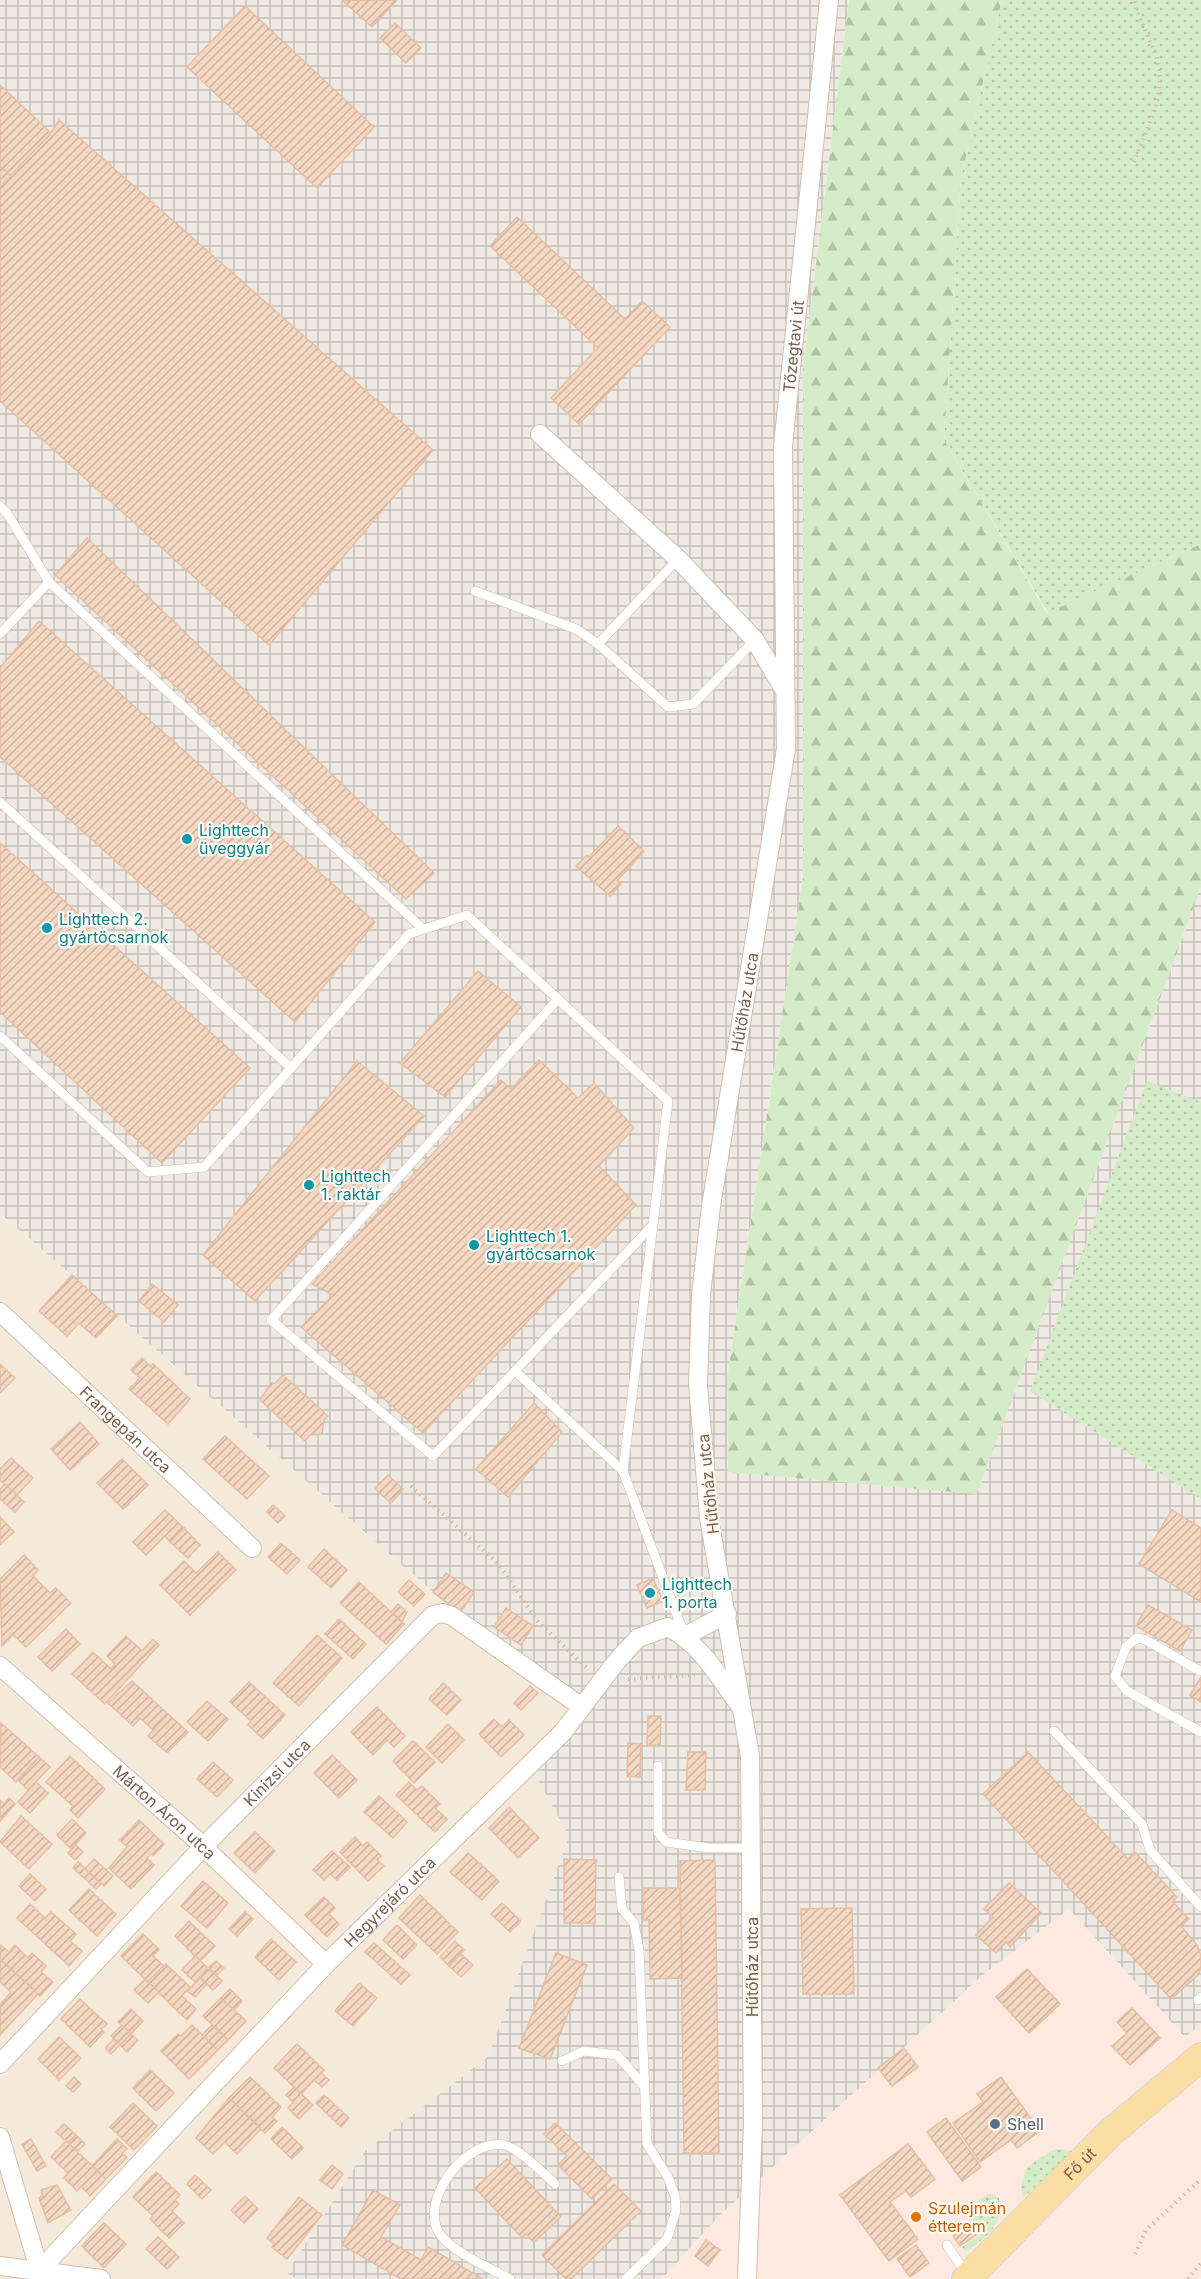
<svg xmlns="http://www.w3.org/2000/svg" width="1201" height="2279" font-family="Inter,sans-serif">
<style>
.residential{fill:#f5e9d9}
.commercial{fill:#fde9df}
.industrial{fill:url(#industrial-grid)}
.grass{fill:url(#grass-dots)}
.forest{fill:url(#forest-firs)}
.building{fill:url(#building-hatch);stroke:#e6bea2;stroke-width:1.5}
.lines{fill:none;stroke-linecap:round;stroke-linejoin:round}
.lane-casing{stroke:#d0bfaf;stroke-width:10}
.street-casing{stroke:#d0bfaf;stroke-width:20}
.primary-casing{stroke:#dcd5d0;stroke-width:30}
.path{stroke:#d9baa4;stroke-width:4;stroke-dasharray:1.5 4.5;stroke-linecap:butt}
.lane{stroke:#fff;stroke-width:9}
.street{stroke:#fff;stroke-width:18}
.primary{stroke:#fbdea3;stroke-width:28}
.culture-dot{fill:#0f9aa8;stroke:#fffaf2;stroke-width:2}
.service-dot{fill:#5c6f8a;stroke:#fffaf2;stroke-width:2}
.food-dot{fill:#e8710a;stroke:#fffaf2;stroke-width:2}
.labels{text-anchor:middle;stroke-width:4.5;stroke-linejoin:round;paint-order:stroke}
.street-label{font-size:16px;fill:#795e4c;stroke:#fffaf2}
.culture-label{font-size:16px;fill:#0d838f;stroke:#fffaf2;text-anchor:start}
.service-label{font-size:16px;fill:#4e5e75;stroke:#fffaf2;text-anchor:start}
.food-label{font-size:16px;fill:#c56008;stroke:#fffaf2;text-anchor:start}
</style>
<defs>
<pattern id="industrial-grid" width="8" height="8" patternUnits="userSpaceOnUse" patternTransform="scale(1.5)"><rect width="8" height="8" fill="#efe9e3"/><path d="M0 4h8M4 0v8" fill="none" stroke="#c6c0ba"/></pattern>
<pattern id="grass-dots" width="8" height="8" patternUnits="userSpaceOnUse" patternTransform="scale(1.5)"><rect width="8" height="8" fill="#d5ecc8"/><path d="M2 2h.1M6 6h.1" fill="none" stroke="#b2c2a5" stroke-width="1.8" stroke-linecap="round"/></pattern>
<pattern id="forest-firs" width="22" height="20" patternUnits="userSpaceOnUse" patternTransform="scale(1.5)"><rect width="22" height="20" fill="#d5ecc8"/><path d="M5 1l3.5 6h-7zM16 11l3.5 6h-7z" fill="#b2c2a5"/></pattern>
<pattern id="building-hatch" width="6" height="6" patternUnits="userSpaceOnUse" patternTransform="scale(1.5)"><rect width="6" height="6" fill="#f3d7c2"/><path d="M-1 1l2-2M0 6l6-6M5 7l2-2" fill="none" stroke="#cab2a0"/></pattern>
</defs>
<rect width="100%" height="100%" fill="#fdf7eb"/>
<polygon class="residential" points="0,1213 433,1592 569,1695 563,1744 535,1774 569,1837 488,2058 365,2151 288,2273 297,2279 0,2279"/>
<polygon class="commercial" points="1069,1909 1184,2036 1201,2024 1201,2279 662,2279 718,2217 984,1974"/>
<polygon class="industrial" points="0,0 849,0 803,368 803,878 727,1378 728,1472 977,1493 1201,887 1201,2024 1185,2037 1069,1909 984,1974 718,2217 662,2279 297,2279 287,2273 365,2151 488,2057 569,1837 535,1774 563,1744 569,1696 433,1592 0,1213"/>
<g class="grass">
<polygon points="1002,0 1201,0 1201,544 1048,613 944,440 961,178"/>
<polygon points="1147,1081 1201,1102 1201,1499 1030,1391"/>
<polygon points="1055,2149 1074,2151 1023,2198 1021,2187 1027,2167"/>
<path d="M 990,2193 L 999,2198 C 1005,2225 985,2238 966,2252 L 962,2247 L 982,2233 L 964,2209 Z"/>
</g>
<polygon class="forest" points="849,0 1002,0 961,178 944,440 1047,613 1201,544 1201,887 977,1494 728,1472 727,1378 803,878 803,368"/>
<g class="building">
<polygon points="342,0 397,0 372,27"/>
<polygon points="245,6 374,127 317,188 187,67"/>
<polygon points="395,23 421,48 406,63 380,38"/>
<polygon points="0,85 51,133 11,176 0,166"/>
<polygon points="59,120 433,450 269,645 0,401 0,187 51,133"/>
<polygon points="0,166 11,176 0,187"/>
<polygon points="517,217 625,319 598,348 490,246"/>
<polygon points="642,301 670,327 579,424 551,398"/>
<polygon points="87,538 434,873 406,899 55,575"/>
<polygon points="39,621 375,922 295,1022 0,757 0,668"/>
<polygon points="618,826 644,851 617,881 621,884 610,896 576,866 587,855 589,857"/>
<polygon points="0,843 250,1068 162,1163 0,1012"/>
<polygon points="478,971 521,1007 445,1097 400,1063"/>
<polygon points="539,1060 578,1098 594,1083 634,1128 599,1166 636,1205 423,1433 301,1327 333,1295 312,1284 501,1080 511,1089"/>
<polygon points="357,1061 424,1116 255,1301 203,1255"/>
<polygon points="72,1275 117,1316 96,1338 79,1323 67,1336 39,1311"/>
<polygon points="152,1284 178,1305 164,1322 139,1301"/>
<polygon points="142,1358 151,1367 153,1364 190,1399 168,1424 129,1389 140,1378 131,1370"/>
<polygon points="0,1364 15,1378 0,1393"/>
<polygon points="283,1375 328,1416 324,1420 322,1434 310,1435 305,1441 260,1400 271,1383 275,1383"/>
<polygon points="534,1403 562,1432 508,1497 476,1469"/>
<polygon points="80,1422 99,1444 70,1470 51,1449"/>
<polygon points="225,1436 269,1476 247,1499 203,1459"/>
<polygon points="11,1458 33,1478 17,1495 0,1480 0,1469"/>
<polygon points="122,1459 148,1485 123,1509 97,1483"/>
<polygon points="388,1475 403,1489 391,1503 375,1489"/>
<polygon points="5,1484 24,1502 15,1512 0,1499 0,1489"/>
<polygon points="273,1505 285,1516 278,1523 267,1512"/>
<polygon points="165,1510 184,1528 170,1542 165,1536 146,1555 133,1542"/>
<polygon points="1172,1510 1201,1528 1201,1602 1139,1564"/>
<polygon points="0,1517 14,1532 0,1545"/>
<polygon points="184,1528 200,1545 188,1558 170,1542"/>
<polygon points="281,1543 300,1560 287,1574 268,1557"/>
<polygon points="324,1549 347,1570 331,1588 308,1567"/>
<polygon points="218,1552 236,1570 190,1615 160,1585 184,1561 196,1573"/>
<polygon points="24,1555 38,1570 33,1576 50,1593 56,1588 71,1603 26,1647 13,1635 2,1646 0,1579"/>
<polygon points="446,1573 474,1592 460,1613 433,1592"/>
<polygon points="653,1578 663,1601 647,1608 637,1585"/>
<polygon points="409,1580 425,1594 414,1606 398,1592"/>
<polygon points="359,1582 404,1624 386,1644 340,1603"/>
<polygon points="398,1604 407,1612 402,1622 391,1612"/>
<polygon points="1148,1605 1192,1630 1180,1651 1136,1626"/>
<polygon points="506,1608 533,1626 521,1645 494,1627"/>
<polygon points="339,1619 366,1644 353,1659 325,1634"/>
<polygon points="66,1629 80,1644 52,1671 38,1657"/>
<polygon points="317,1635 342,1658 299,1706 273,1683"/>
<polygon points="126,1636 142,1651 153,1639 159,1645 105,1704 72,1674 93,1652 111,1669 115,1664 107,1656"/>
<polygon points="1201,1677 1201,1702 1190,1695"/>
<polygon points="132,1681 168,1714 153,1730 140,1718 133,1726 108,1703"/>
<polygon points="249,1682 285,1715 263,1739 248,1725 251,1721 230,1702"/>
<polygon points="443,1683 461,1700 447,1715 429,1699"/>
<polygon points="530,1686 538,1693 521,1710 514,1703"/>
<polygon points="207,1701 228,1719 208,1741 187,1722"/>
<polygon points="377,1707 405,1736 394,1747 387,1740 373,1755 351,1732"/>
<polygon points="168,1714 188,1732 167,1753 148,1736"/>
<polygon points="648,1716 661,1716 660,1745 647,1745"/>
<polygon points="494,1719 502,1727 509,1720 524,1735 501,1757 479,1734"/>
<polygon points="1,1723 39,1757 16,1782 0,1767"/>
<polygon points="448,1724 464,1740 442,1763 426,1747"/>
<polygon points="413,1741 435,1762 414,1783 393,1761"/>
<polygon points="628,1743 641,1744 640,1777 627,1776"/>
<polygon points="688,1752 706,1752 705,1790 686,1790"/>
<polygon points="1028,1752 1128,1859 1135,1852 1177,1897 1173,1902 1189,1919 1181,1926 1197,1945 1201,1956 1201,1968 1198,1975 1171,1999 983,1794"/>
<polygon points="332,1755 357,1780 339,1798 314,1773"/>
<polygon points="70,1756 105,1789 78,1818 70,1810 73,1806 46,1782"/>
<polygon points="39,1757 50,1767 28,1790 18,1780"/>
<polygon points="213,1762 233,1780 217,1797 197,1779"/>
<polygon points="36,1782 48,1793 30,1813 18,1802"/>
<polygon points="409,1782 417,1790 422,1786 440,1804 435,1808 447,1819 435,1832 396,1795"/>
<polygon points="379,1796 407,1822 393,1838 364,1812"/>
<polygon points="9,1798 15,1804 0,1821 0,1800 4,1804"/>
<polygon points="509,1807 539,1838 518,1858 489,1828"/>
<polygon points="21,1816 52,1844 29,1869 0,1842"/>
<polygon points="72,1819 86,1833 71,1849 57,1835"/>
<polygon points="139,1820 164,1844 153,1856 151,1854 147,1858 154,1865 131,1889 109,1868 127,1847 120,1840"/>
<polygon points="255,1832 275,1851 255,1873 234,1853"/>
<polygon points="355,1837 363,1846 367,1842 381,1856 377,1860 384,1866 368,1881 340,1852"/>
<polygon points="76,1845 83,1852 75,1860 68,1853"/>
<polygon points="332,1851 350,1867 337,1880 330,1874 324,1880 313,1870"/>
<polygon points="468,1853 499,1881 482,1900 450,1872"/>
<polygon points="94,1859 113,1876 104,1886 85,1869"/>
<polygon points="564,1859 596,1860 595,1923 564,1923"/>
<polygon points="715,1860 719,2153 684,2153 680,1861"/>
<polygon points="78,1862 101,1884 96,1889 73,1868"/>
<polygon points="30,1874 46,1889 35,1901 19,1886"/>
<polygon points="203,1881 228,1903 207,1928 181,1906"/>
<polygon points="1009,1883 1041,1913 1010,1947 1006,1942 996,1953 976,1935 993,1917 984,1909"/>
<polygon points="643,1888 680,1888 682,1978 650,1979 649,1920 643,1920"/>
<polygon points="89,1889 116,1914 97,1936 69,1910"/>
<polygon points="420,1895 458,1932 437,1954 399,1918"/>
<polygon points="324,1897 335,1908 329,1914 339,1924 327,1937 305,1915"/>
<polygon points="502,1903 521,1921 510,1932 491,1914"/>
<polygon points="30,1904 45,1918 51,1912 76,1934 70,1941 82,1951 69,1966 17,1918"/>
<polygon points="852,1908 854,1994 803,1994 801,1909"/>
<polygon points="245,1912 253,1919 237,1936 229,1929"/>
<polygon points="189,1921 201,1933 187,1948 175,1936"/>
<polygon points="397,1925 417,1945 403,1959 383,1940"/>
<polygon points="201,1933 215,1946 200,1961 187,1948"/>
<polygon points="143,1934 159,1949 153,1956 164,1966 148,1982 121,1956"/>
<polygon points="271,1939 296,1962 279,1980 255,1957"/>
<polygon points="455,1941 464,1950 449,1966 440,1957"/>
<polygon points="374,1943 410,1975 401,1984 365,1952"/>
<polygon points="1,1945 9,1952 15,1945 28,1958 32,1953 46,1966 41,1972 53,1982 40,1996 0,1959"/>
<polygon points="556,1953 587,1965 550,2059 519,2048"/>
<polygon points="461,1954 473,1965 461,1977 449,1966"/>
<polygon points="195,1956 208,1968 195,1982 182,1970"/>
<polygon points="0,1959 38,1994 0,2035 0,2005 11,1992 0,1982"/>
<polygon points="216,1961 224,1968 216,1976 208,1968"/>
<polygon points="166,1964 190,1987 172,2006 148,1982"/>
<polygon points="208,1968 222,1981 213,1990 200,1978"/>
<polygon points="1027,1969 1060,2004 1029,2033 996,1997"/>
<polygon points="200,1978 207,1984 195,1997 187,1991"/>
<polygon points="145,1979 159,1992 148,2003 134,1990"/>
<polygon points="359,1983 377,1998 353,2026 335,2011"/>
<polygon points="230,1989 242,2001 234,2010 221,1998"/>
<polygon points="182,1996 196,2009 187,2020 172,2006"/>
<polygon points="221,1998 246,2021 228,2040 203,2016"/>
<polygon points="80,1999 107,2024 101,2029 104,2032 90,2047 61,2019"/>
<polygon points="1132,2008 1160,2038 1130,2065 1112,2046 1127,2033 1117,2022"/>
<polygon points="131,2009 143,2021 131,2034 118,2022"/>
<polygon points="122,2025 131,2034 120,2045 111,2036"/>
<polygon points="192,2025 218,2050 189,2079 161,2051 178,2034 181,2036"/>
<polygon points="212,2025 228,2040 218,2050 202,2035"/>
<polygon points="131,2034 138,2040 127,2052 120,2045"/>
<polygon points="59,2037 81,2058 59,2080 38,2059"/>
<polygon points="114,2039 120,2045 111,2054 105,2048"/>
<polygon points="297,2044 324,2070 301,2094 274,2068"/>
<polygon points="904,2048 918,2067 892,2086 878,2068"/>
<polygon points="150,2070 174,2093 156,2111 133,2088"/>
<polygon points="321,2073 329,2080 322,2087 314,2080"/>
<polygon points="74,2077 81,2084 73,2092 66,2086"/>
<polygon points="250,2077 281,2107 272,2117 277,2121 265,2133 229,2098"/>
<polygon points="1001,2077 1040,2131 1017,2148 1011,2140 980,2162 953,2123 983,2102 977,2094"/>
<polygon points="294,2087 313,2105 299,2119 288,2108 293,2102 286,2095"/>
<polygon points="324,2095 349,2118 341,2127 316,2103"/>
<polygon points="229,2098 261,2129 237,2154 225,2142 213,2154 196,2138"/>
<polygon points="133,2103 157,2126 134,2150 110,2127"/>
<polygon points="946,2118 981,2167 962,2181 927,2132"/>
<polygon points="555,2123 612,2179 592,2199 558,2165 567,2156 544,2134"/>
<polygon points="64,2124 76,2135 68,2143 56,2132"/>
<polygon points="282,2127 303,2148 292,2159 271,2139"/>
<polygon points="76,2135 85,2144 77,2152 68,2143"/>
<polygon points="31,2139 46,2166 37,2171 22,2144"/>
<polygon points="117,2139 127,2149 122,2153 127,2157 106,2179 92,2166"/>
<polygon points="66,2141 106,2179 90,2196 81,2186 77,2191 64,2178 68,2173 51,2157"/>
<polygon points="908,2144 935,2179 911,2197 906,2191 890,2202 918,2239 889,2261 840,2195"/>
<polygon points="507,2159 561,2217 534,2242 526,2234 522,2238 475,2188"/>
<polygon points="332,2165 343,2174 332,2189 320,2180"/>
<polygon points="156,2172 180,2195 175,2200 179,2204 172,2211 184,2223 169,2238 150,2219 153,2216 133,2197"/>
<polygon points="195,2175 211,2190 202,2199 187,2184"/>
<polygon points="614,2184 641,2211 571,2279 566,2279 542,2255"/>
<polygon points="57,2185 71,2210 48,2223 39,2198 43,2196 41,2190"/>
<polygon points="373,2190 400,2205 381,2237 421,2260 428,2247 483,2279 401,2279 342,2245"/>
<polygon points="245,2196 258,2209 244,2223 231,2210"/>
<polygon points="299,2197 322,2215 287,2259 272,2247 274,2244 267,2238"/>
<polygon points="104,2223 126,2244 104,2268 82,2246"/>
<polygon points="968,2224 976,2235 960,2246 953,2236"/>
<polygon points="158,2237 179,2257 167,2269 146,2249"/>
<polygon points="706,2240 720,2250 708,2266 695,2256"/>
<polygon points="916,2245 929,2263 910,2277 897,2259"/>
</g>
<g class="lines">
<defs>
<g id="lane">
<polyline points="0,506 7,513 49,582"/>
<polyline points="678,559 598,644 668,707 693,704 755,640"/>
<polyline points="475,591 576,629 598,644"/>
<polyline points="0,634 49,582 422,928"/>
<polyline points="0,802 291,1068"/>
<polyline points="0,1036 148,1172 204,1167 409,934 467,915 668,1101 623,1471 684,1634"/>
<polyline points="515,1371 433,1456 271,1320 558,999"/>
<polyline points="623,1471 515,1371 651,1227"/>
<polyline points="1200,1671 1146,1640 1137,1638 1126,1647 1115,1676 1127,1691 1201,1732"/>
<polyline points="1054,1731 1142,1824 1150,1850 1201,1907"/>
<polyline points="658,1766 658,1832 666,1842 709,1848 751,1848"/>
<polyline points="619,1877 622,1909 634,1923 639,1950 647,2144 668,2177 675,2196 676,2210 667,2239 626,2279"/>
<polyline points="1198,2000 1201,1997"/>
<polyline points="562,2061 584,2051 617,2055 644,2086"/>
<polyline points="947,2245 967,2275"/>
<path d="M 510,2279 C 490,2268 449,2251 438,2231 C 421,2197 467,2138 504,2145 C 520,2149 543,2173 555,2184"/>
</g>
<g id="street">
<polyline points="540,434 678,559 755,640 785,691"/>
<path id="s1" d="M 0,1312 L 252,1548"/>
<polyline points="685,1636 727,1614"/>
<path id="s2" d="M 0,1666 L 192,1836 L 326,1964"/>
<path id="s3" d="M 0,2064 L 203,1847 L 433,1615 L 443,1613 L 452,1616 L 582,1707"/>
<polyline points="0,2137 42,2279"/>
<polyline points="0,2266 101,2279"/>
<path id="s4" d="M 40,2270 L 326,1964 L 563,1732 L 616,1662 L 638,1638 L 668,1627 C 701,1644 719,1677 740,1706"/>
<path id="s5" d="M 747,2279 L 753,2124 L 750,1756 L 709,1518 L 698,1385 L 701,1295 L 711,1206 L 786,749 L 783,446 L 829,0"/>
</g>
<g id="primary">
<path id="s6" d="M 966,2279 L 1111,2132 L 1201,2057"/>
</g>
</defs>
<use href="#lane" class="lane-casing"/>
<use href="#street" class="street-casing"/>
<use href="#primary" class="primary-casing"/>
<g class="path">
<path d="M 1134,162 C 1146,129 1169,91 1156,56 C 1149,37 1139,20 1134,0"/>
<polyline points="411,1486 498,1563 538,1622 588,1669"/>
<polyline points="628,1679 695,1675"/>
<polyline points="1135,2254 1146,2230 1201,2179"/>
<polyline points="1188,2279 1201,2263"/>
</g>
<use href="#lane" class="lane"/>
<use href="#street" class="street"/>
<use href="#primary" class="primary"/>
</g>
<g class="culture-dot">
<circle cx="187" cy="839" r="6"/>
<circle cx="47" cy="928" r="6"/>
<circle cx="309" cy="1185" r="6"/>
<circle cx="474" cy="1245" r="6"/>
<circle cx="650" cy="1593" r="6"/>
</g>
<circle class="service-dot" cx="995" cy="2124" r="6"/>
<circle class="food-dot" cx="916" cy="2217" r="6"/>
<g class="labels">
<g class="street-label">
<text dy="6" stroke="none"><textPath href="#s5" startOffset="1944">Tőzegtavi út</textPath></text>
<text dy="6" stroke="none"><textPath href="#s5" startOffset="1284">Hűtőház utca</textPath></text>
<text dy="6" stroke="none"><textPath href="#s1" startOffset="172">Frangepán utca</textPath></text>
<text transform="translate(708 1484) rotate(-96)" y="6">Hűtőház utca</text>
<text dy="6" stroke="none"><textPath href="#s3" startOffset="402">Kinizsi utca</textPath></text>
<text dy="6" stroke="none"><textPath href="#s2" startOffset="220">Márton Áron utca</textPath></text>
<text dy="6" stroke="none"><textPath href="#s4" startOffset="508">Hegyrejáró utca</textPath></text>
<text transform="translate(752 1967) rotate(-90)" y="6">Hűtőház utca</text>
<text dy="6" stroke="none"><textPath href="#s6" startOffset="162">Fő út</textPath></text>
</g>
<g class="culture-label">
<text x="199" y="836">Lighttech<tspan x="199" dy="18">üveggyár</tspan></text>
<text x="59" y="925">Lighttech 2.<tspan x="59" dy="18">gyártöcsarnok</tspan></text>
<text x="321" y="1182">Lighttech<tspan x="321" dy="18">1. raktár</tspan></text>
<text x="486" y="1242">Lighttech 1.<tspan x="486" dy="18">gyártöcsarnok</tspan></text>
<text x="662" y="1590">Lighttech<tspan x="662" dy="18">1. porta</tspan></text>
</g>
<g class="service-label">
<text x="1007" y="2130">Shell</text>
</g>
<g class="food-label">
<text x="928" y="2214">Szulejmán<tspan x="928" dy="18">étterem</tspan></text>
</g>
</g>
</svg>
